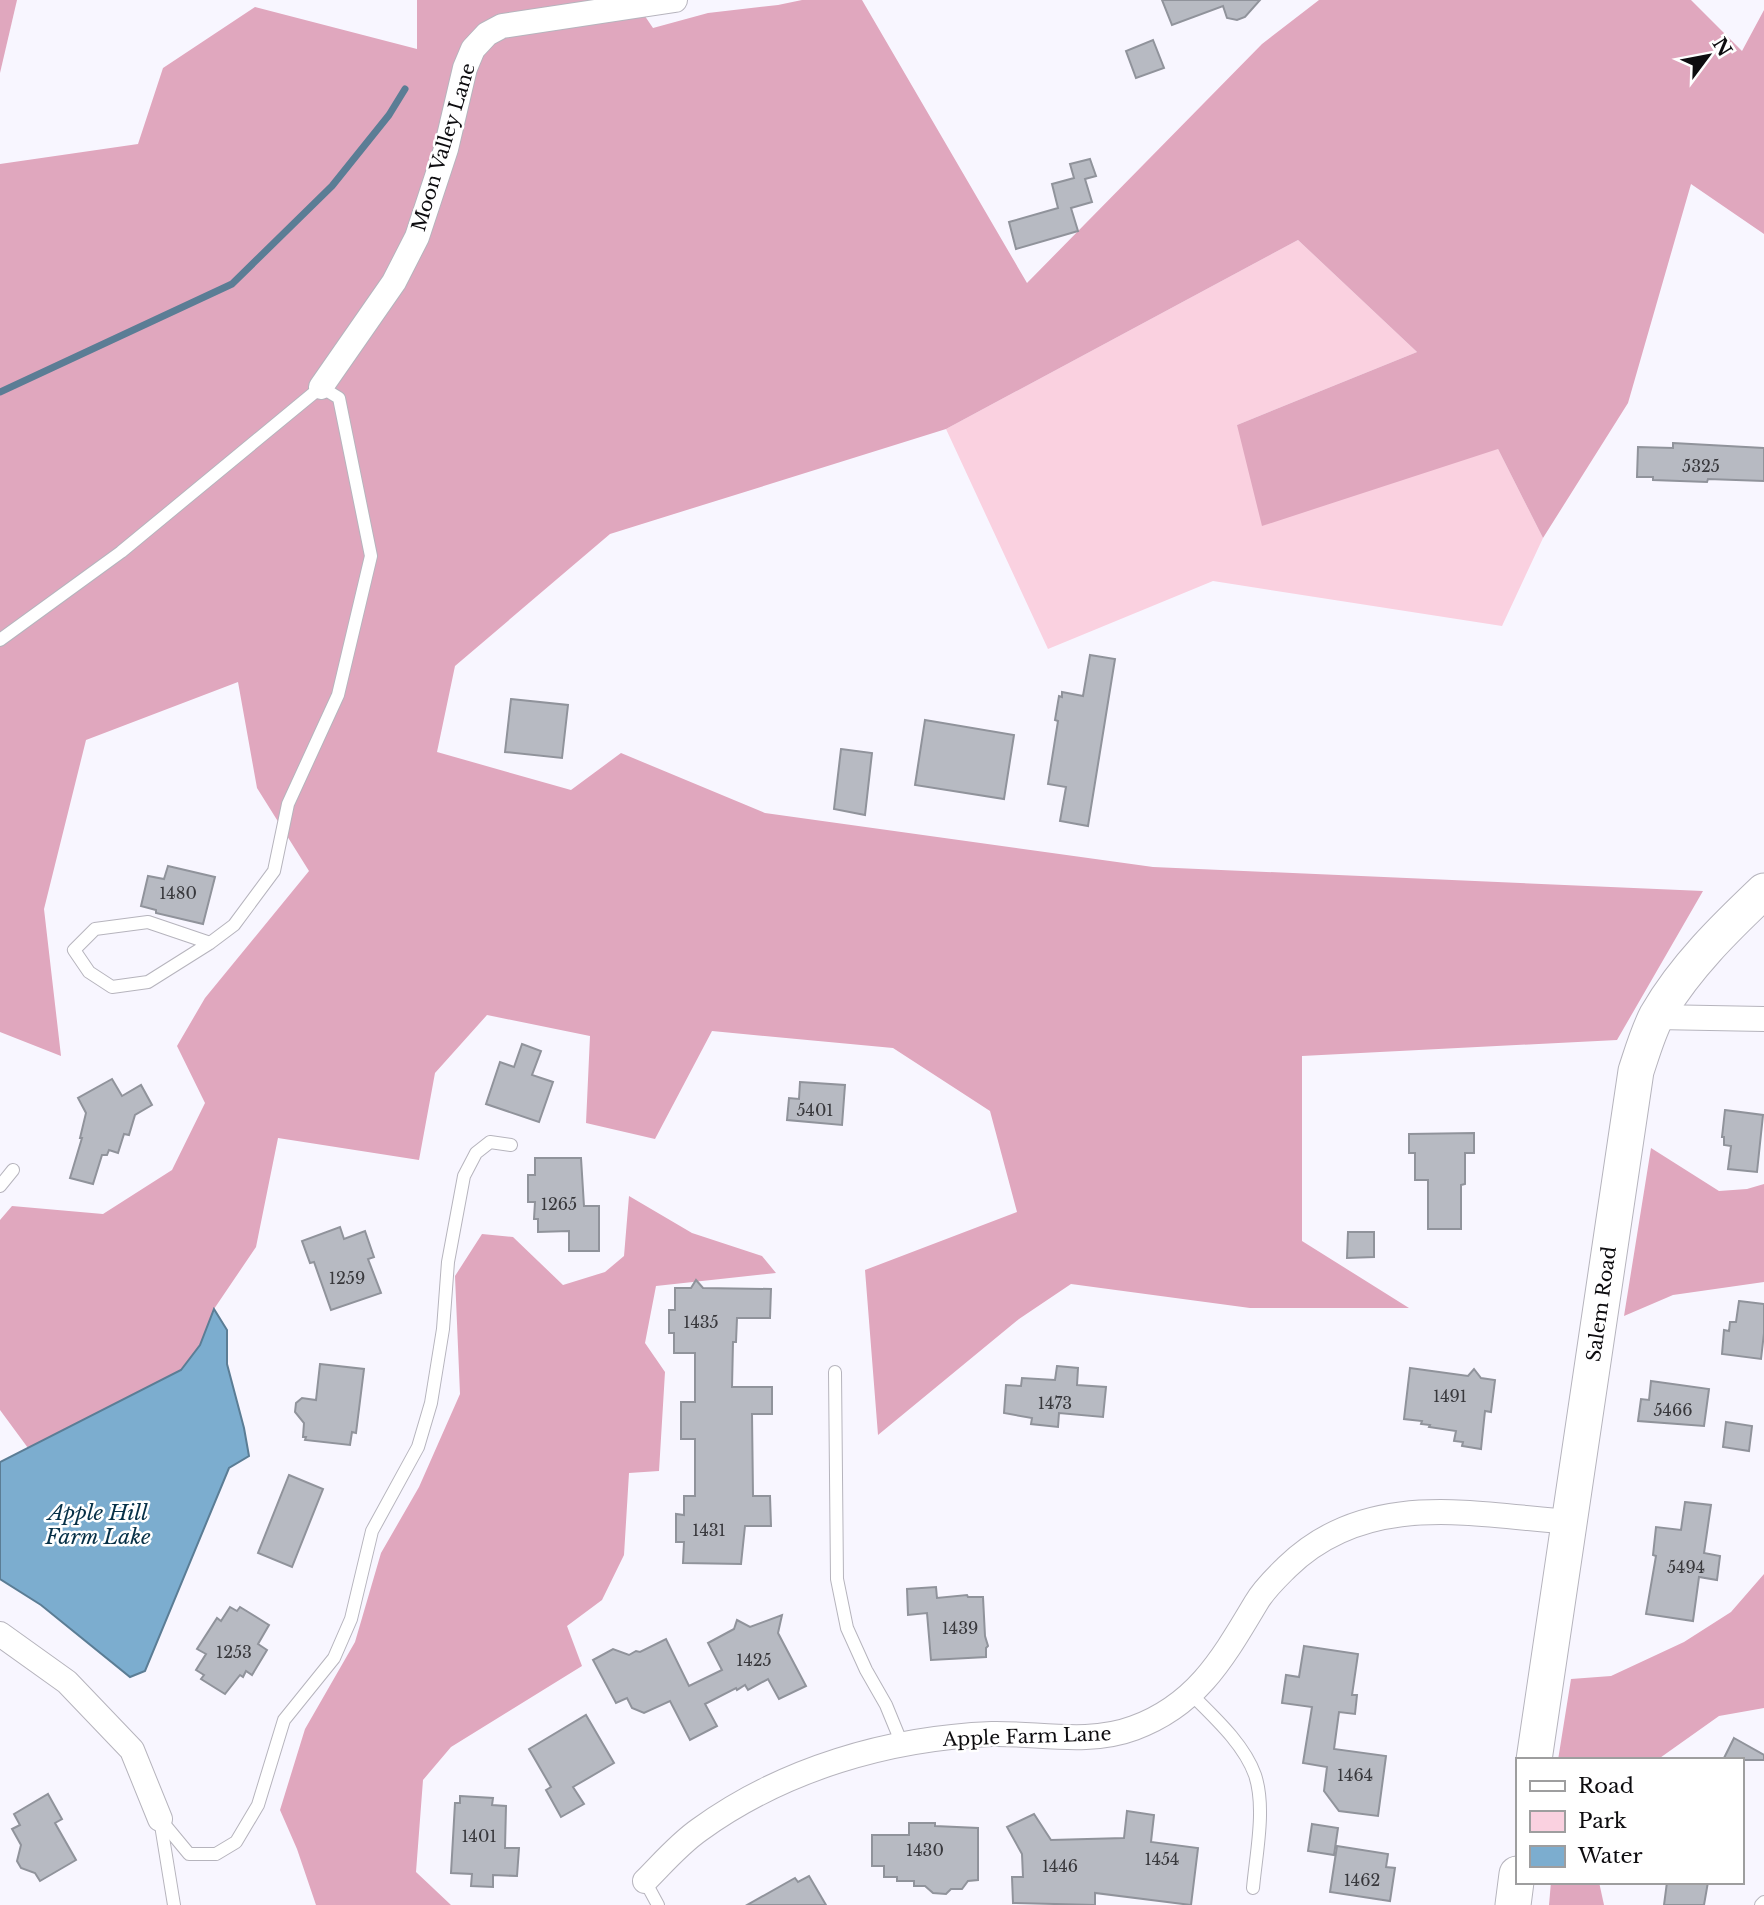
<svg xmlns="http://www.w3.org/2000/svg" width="1764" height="1905" font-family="'Libre Baskerville',serif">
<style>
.green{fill:#fad1e0}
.forest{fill:#e0a7be}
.water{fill:#7cadcf;stroke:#5b7d95;stroke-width:2}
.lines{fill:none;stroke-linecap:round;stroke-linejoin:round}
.stream{stroke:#5b7d95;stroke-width:7}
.building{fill:#b7bac2;stroke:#90939b;stroke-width:2}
.lane-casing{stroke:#b6b4bd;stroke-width:14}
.street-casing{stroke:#b6b4bd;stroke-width:26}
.secondary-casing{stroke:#b6b4bd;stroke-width:37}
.lane{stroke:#fff;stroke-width:12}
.street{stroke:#fff;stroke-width:24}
.secondary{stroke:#fff;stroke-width:35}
.labels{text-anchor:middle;stroke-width:5;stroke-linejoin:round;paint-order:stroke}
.number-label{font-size:16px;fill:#38383c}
.street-label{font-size:19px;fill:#0d0c0f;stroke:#fff}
.water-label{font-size:21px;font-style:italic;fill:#063047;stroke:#fff}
</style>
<rect width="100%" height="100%" fill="#f8f6ff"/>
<polygon class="green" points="1298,240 1417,352 1237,425 1498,449 1543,538 1502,626 1213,581 1048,649 946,429"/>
<g class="forest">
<polygon points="0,0 17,0 0,73"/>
<polygon points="417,0 634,0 653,28 708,13 778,5 802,0 862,0 1027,283 1262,44 1319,0 1691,0 1742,51 1764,10 1764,234 1691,184 1628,403 1543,538 1498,449 1262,526 1237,425 1417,352 1298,240 946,429 610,534 455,666 437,752 571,790 621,753 765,813 1153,867 1703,891 1617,1040 1302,1056 1302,1241 1409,1308 1250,1308 1071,1284 1019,1319 878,1435 865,1270 1017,1212 990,1111 893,1048 712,1031 655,1139 586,1123 590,1036 487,1015 435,1073 419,1160 278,1138 256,1247 214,1309 200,1345 181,1370 28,1448 0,1410 0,1220 12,1206 103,1214 172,1170 205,1103 177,1046 205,998 309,871 257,788 238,682 86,740 44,909 61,1056 0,1032 0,164 138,144 163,68 255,7 417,49"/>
<polygon points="1651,1148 1719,1191 1747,1189 1764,1184 1764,1282 1673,1295 1624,1316"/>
<polygon points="629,1196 692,1233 762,1256 776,1273 656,1286 645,1343 665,1372 659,1471 629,1473 624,1555 602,1600 567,1626 582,1666 451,1747 423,1780 416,1872 451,1905 316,1905 297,1849 280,1810 305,1729 355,1642 381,1553 419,1487 460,1394 455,1276 482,1234 513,1237 563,1285 605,1272 624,1256"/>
<polygon points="1764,1574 1764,1708 1719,1716 1657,1760 1558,1760 1571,1679 1611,1676 1684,1642 1731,1612"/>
<polygon points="1551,1882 1599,1882 1604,1905 1549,1905"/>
</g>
<polygon class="water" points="214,1309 227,1330 227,1364 244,1428 249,1456 229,1468 145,1671 130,1677 41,1605 0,1579 0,1462 181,1370 200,1345"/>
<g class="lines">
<polyline class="stream" points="0,392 232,284 332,186 389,115 405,89"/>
</g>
<g class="building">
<polygon points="1162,0 1260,0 1245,17 1237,20 1227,18 1223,6 1172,25"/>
<polygon points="1153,40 1164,68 1136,78 1126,51"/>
<polygon points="1090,159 1096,176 1085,179 1092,202 1071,208 1078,231 1016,249 1009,222 1058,208 1052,184 1074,178 1070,164"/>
<polygon points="1673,443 1764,448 1764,481 1708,479 1707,482 1653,480 1653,477 1637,477 1638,447 1673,448"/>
<polygon points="1090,655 1115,659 1088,826 1060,821 1066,787 1048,784 1058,721 1055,720 1059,696 1062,697 1062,692 1083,696"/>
<polygon points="511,699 568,705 562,758 505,752"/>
<polygon points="925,720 1014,735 1004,799 915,785"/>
<polygon points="841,749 872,753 865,815 834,809"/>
<polygon points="168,866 215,877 203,924 156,913 156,910 141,906 148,876 164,879"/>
<polygon points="522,1044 541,1051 532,1075 553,1082 539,1122 486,1104 500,1062 514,1067"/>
<polygon points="112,1079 122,1096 141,1085 152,1105 135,1115 129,1135 124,1134 118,1153 109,1150 107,1155 102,1155 93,1184 70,1178 82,1138 80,1138 86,1113 78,1098"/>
<polygon points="800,1082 845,1085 842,1125 787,1120 789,1098 799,1099"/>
<polygon points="1725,1110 1763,1115 1757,1172 1728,1169 1731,1146 1724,1145 1724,1137 1722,1137"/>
<polygon points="1474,1133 1474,1153 1465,1153 1465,1184 1461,1185 1461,1229 1428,1229 1428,1180 1415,1180 1415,1153 1409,1153 1409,1134"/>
<polygon points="535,1158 581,1158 584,1206 599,1206 599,1251 569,1251 569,1231 538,1232 538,1219 534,1219 535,1202 528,1202 528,1175 535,1175"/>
<polygon points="340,1227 344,1239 365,1231 374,1257 368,1259 381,1293 331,1310 314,1262 310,1263 302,1241"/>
<polygon points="1348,1232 1374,1232 1374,1257 1347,1258"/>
<polygon points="696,1280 703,1288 771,1289 770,1318 737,1318 736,1342 733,1342 732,1387 772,1387 772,1414 752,1414 753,1496 770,1496 771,1526 745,1526 741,1564 683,1563 684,1542 676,1542 676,1514 684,1515 684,1496 695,1496 695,1439 681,1439 681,1402 695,1402 695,1353 674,1353 674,1333 669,1333 669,1310 675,1310 675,1288 691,1288"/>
<polygon points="1739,1301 1764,1304 1764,1333 1761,1359 1722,1354 1724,1330 1729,1331 1730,1322 1736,1322"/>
<polygon points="320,1364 364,1369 356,1433 352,1432 350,1445 305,1440 306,1437 303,1437 304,1423 295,1412 296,1403 302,1398 316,1400"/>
<polygon points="1057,1366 1078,1368 1077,1385 1106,1387 1103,1417 1059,1413 1058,1427 1031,1424 1032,1418 1004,1413 1006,1385 1021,1386 1022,1378 1055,1380"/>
<polygon points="1410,1368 1468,1376 1474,1369 1481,1378 1495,1380 1491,1412 1485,1411 1481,1449 1462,1446 1463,1442 1454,1441 1456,1431 1429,1427 1430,1425 1421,1424 1422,1421 1404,1419"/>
<polygon points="1651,1381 1709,1389 1704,1426 1638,1421 1641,1399 1649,1400"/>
<polygon points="1726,1422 1752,1426 1749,1451 1723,1447"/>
<polygon points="289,1475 323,1489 292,1567 258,1553"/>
<polygon points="1685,1502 1711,1505 1704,1553 1720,1556 1717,1580 1699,1577 1693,1621 1646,1614 1656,1556 1653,1555 1656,1527 1681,1530"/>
<polygon points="936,1587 937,1598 967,1595 968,1597 983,1597 985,1636 988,1646 986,1648 986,1657 931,1660 927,1613 908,1615 907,1589"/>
<polygon points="230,1607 237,1611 240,1607 269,1625 258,1644 267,1650 252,1675 246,1671 243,1677 240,1675 225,1694 201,1679 204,1675 196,1670 206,1654 197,1649 217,1618 221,1621"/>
<polygon points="782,1615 778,1633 806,1686 779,1699 768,1679 748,1690 745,1685 737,1690 736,1688 705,1704 717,1726 690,1740 670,1701 644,1713 632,1708 627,1698 616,1703 593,1660 613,1649 629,1655 636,1651 640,1652 666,1639 689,1686 722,1670 708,1643 734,1629 737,1620 750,1627"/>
<polygon points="1304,1646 1358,1654 1352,1695 1357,1695 1355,1714 1339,1712 1334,1749 1386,1756 1378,1816 1339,1811 1324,1791 1327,1767 1303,1763 1312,1707 1282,1703 1286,1675 1299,1677"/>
<polygon points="586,1715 614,1763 573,1787 584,1804 561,1817 546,1790 551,1787 529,1749"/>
<polygon points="1734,1738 1764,1755 1764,1760 1723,1760"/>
<polygon points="48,1794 62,1819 55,1823 76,1860 40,1881 35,1873 21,1868 17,1861 21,1845 12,1829 20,1825 14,1814"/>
<polygon points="460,1796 493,1798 492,1805 506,1806 505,1848 519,1848 517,1876 493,1875 493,1887 471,1886 472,1874 451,1873 455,1803 460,1803"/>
<polygon points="1127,1811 1154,1815 1151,1842 1198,1848 1191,1905 1095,1893 1095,1905 1013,1903 1012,1877 1023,1877 1022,1854 1007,1827 1034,1814 1051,1840 1124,1838"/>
<polygon points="909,1823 935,1823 935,1826 978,1828 978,1880 968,1881 962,1889 951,1889 946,1894 933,1893 925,1886 914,1886 914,1881 897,1881 897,1877 884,1877 884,1866 872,1866 872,1835 909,1835"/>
<polygon points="1312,1824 1338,1828 1334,1855 1308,1851"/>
<polygon points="1337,1846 1388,1854 1386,1867 1395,1868 1390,1901 1330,1892"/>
<polygon points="809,1876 826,1905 747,1905 795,1878 798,1882"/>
<polygon points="1667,1882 1708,1882 1704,1905 1664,1905"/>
</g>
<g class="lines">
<defs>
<g id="lane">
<polyline points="0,640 121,552 321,387 339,398 371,556 338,695 288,804 274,871 234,925 210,943 148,982 112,987 89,972 74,950 95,929 148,922 210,943"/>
<polyline points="0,1186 13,1170"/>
<polyline points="835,1372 837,1579 847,1628 866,1670 886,1705 902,1744"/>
<path d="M 1191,1694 C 1214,1717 1244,1744 1255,1775 C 1266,1808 1256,1854 1253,1888"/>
<polyline points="160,1819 189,1854 216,1854 236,1842 258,1805 284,1720 334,1658 351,1619 372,1531 418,1447 431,1403 443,1329 448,1262 464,1176 476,1153 490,1142 511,1145"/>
<polyline points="160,1819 174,1905"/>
<polyline points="645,1881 658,1905"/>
<polyline points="1761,1905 1764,1902"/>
</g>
<g id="street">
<polyline points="321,387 394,282 417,237 446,149 465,68 473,49 487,34 502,26 675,0"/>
<polyline points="1656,1017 1764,1019"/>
<polyline points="0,1634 67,1682 132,1750 160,1819"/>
<path d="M 645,1881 C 662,1864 679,1844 699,1830 C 783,1769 889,1738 992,1734 C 1038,1733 1089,1745 1134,1728 C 1197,1705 1223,1658 1256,1603 C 1264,1589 1276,1578 1287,1567 C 1366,1490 1470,1514 1569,1522"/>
</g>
<g id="secondary">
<path d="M 1534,1760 L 1636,1071 C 1642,1053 1648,1032 1657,1015 C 1685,967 1724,929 1764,891"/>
<polyline points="1513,1905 1517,1874"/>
</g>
</defs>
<use href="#lane" class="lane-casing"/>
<use href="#street" class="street-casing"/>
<use href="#secondary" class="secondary-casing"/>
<use href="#lane" class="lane"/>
<use href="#street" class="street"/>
<use href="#secondary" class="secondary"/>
</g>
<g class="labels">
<g class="number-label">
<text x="1701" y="472">5325</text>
<text x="178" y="899">1480</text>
<text x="815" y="1116">5401</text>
<text x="559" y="1210">1265</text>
<text x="347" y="1284">1259</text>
<text x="701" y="1328">1435</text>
<text x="1450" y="1402">1491</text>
<text x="1055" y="1409">1473</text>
<text x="1673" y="1416">5466</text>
<text x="709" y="1536">1431</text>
<text x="1686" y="1573">5494</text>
<text x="960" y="1634">1439</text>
<text x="234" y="1658">1253</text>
<text x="754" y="1666">1425</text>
<text x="1355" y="1781">1464</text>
<text x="479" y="1842">1401</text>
<text x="925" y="1856">1430</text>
<text x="1162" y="1865">1454</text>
<text x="1060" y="1872">1446</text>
<text x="1362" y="1886">1462</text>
</g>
<g class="street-label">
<text transform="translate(443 147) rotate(-73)" y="7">Moon Valley Lane</text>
<text transform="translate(1601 1304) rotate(-82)" y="7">Salem Road</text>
<text transform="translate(1027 1736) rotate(-2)" y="7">Apple Farm Lane</text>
</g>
<g class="water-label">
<text x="98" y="1520">Apple Hill<tspan x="98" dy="24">Farm Lake</tspan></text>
</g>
</g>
<rect x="1516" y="1758" width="228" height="126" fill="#ffffff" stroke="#9e9e9f" stroke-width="2"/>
<rect x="1530" y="1781" width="35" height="10" fill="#ffffff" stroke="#9e9e9f" stroke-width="2"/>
<text x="1578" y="1793" font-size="21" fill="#0d0c0f">Road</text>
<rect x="1530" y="1811" width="35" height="21" fill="#fad1e0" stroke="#9e9e9f" stroke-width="2"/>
<text x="1578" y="1828" font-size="21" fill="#0d0c0f">Park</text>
<rect x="1530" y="1846" width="35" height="21" fill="#7cadcf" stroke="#9e9e9f" stroke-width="2"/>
<text x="1578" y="1863" font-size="21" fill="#0d0c0f">Water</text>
<g transform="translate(1708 56) rotate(58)" stroke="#ffffff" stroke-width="5" paint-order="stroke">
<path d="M0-5L12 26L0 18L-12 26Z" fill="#0d0c0f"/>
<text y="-10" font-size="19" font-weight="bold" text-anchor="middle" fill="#0d0c0f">N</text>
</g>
</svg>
